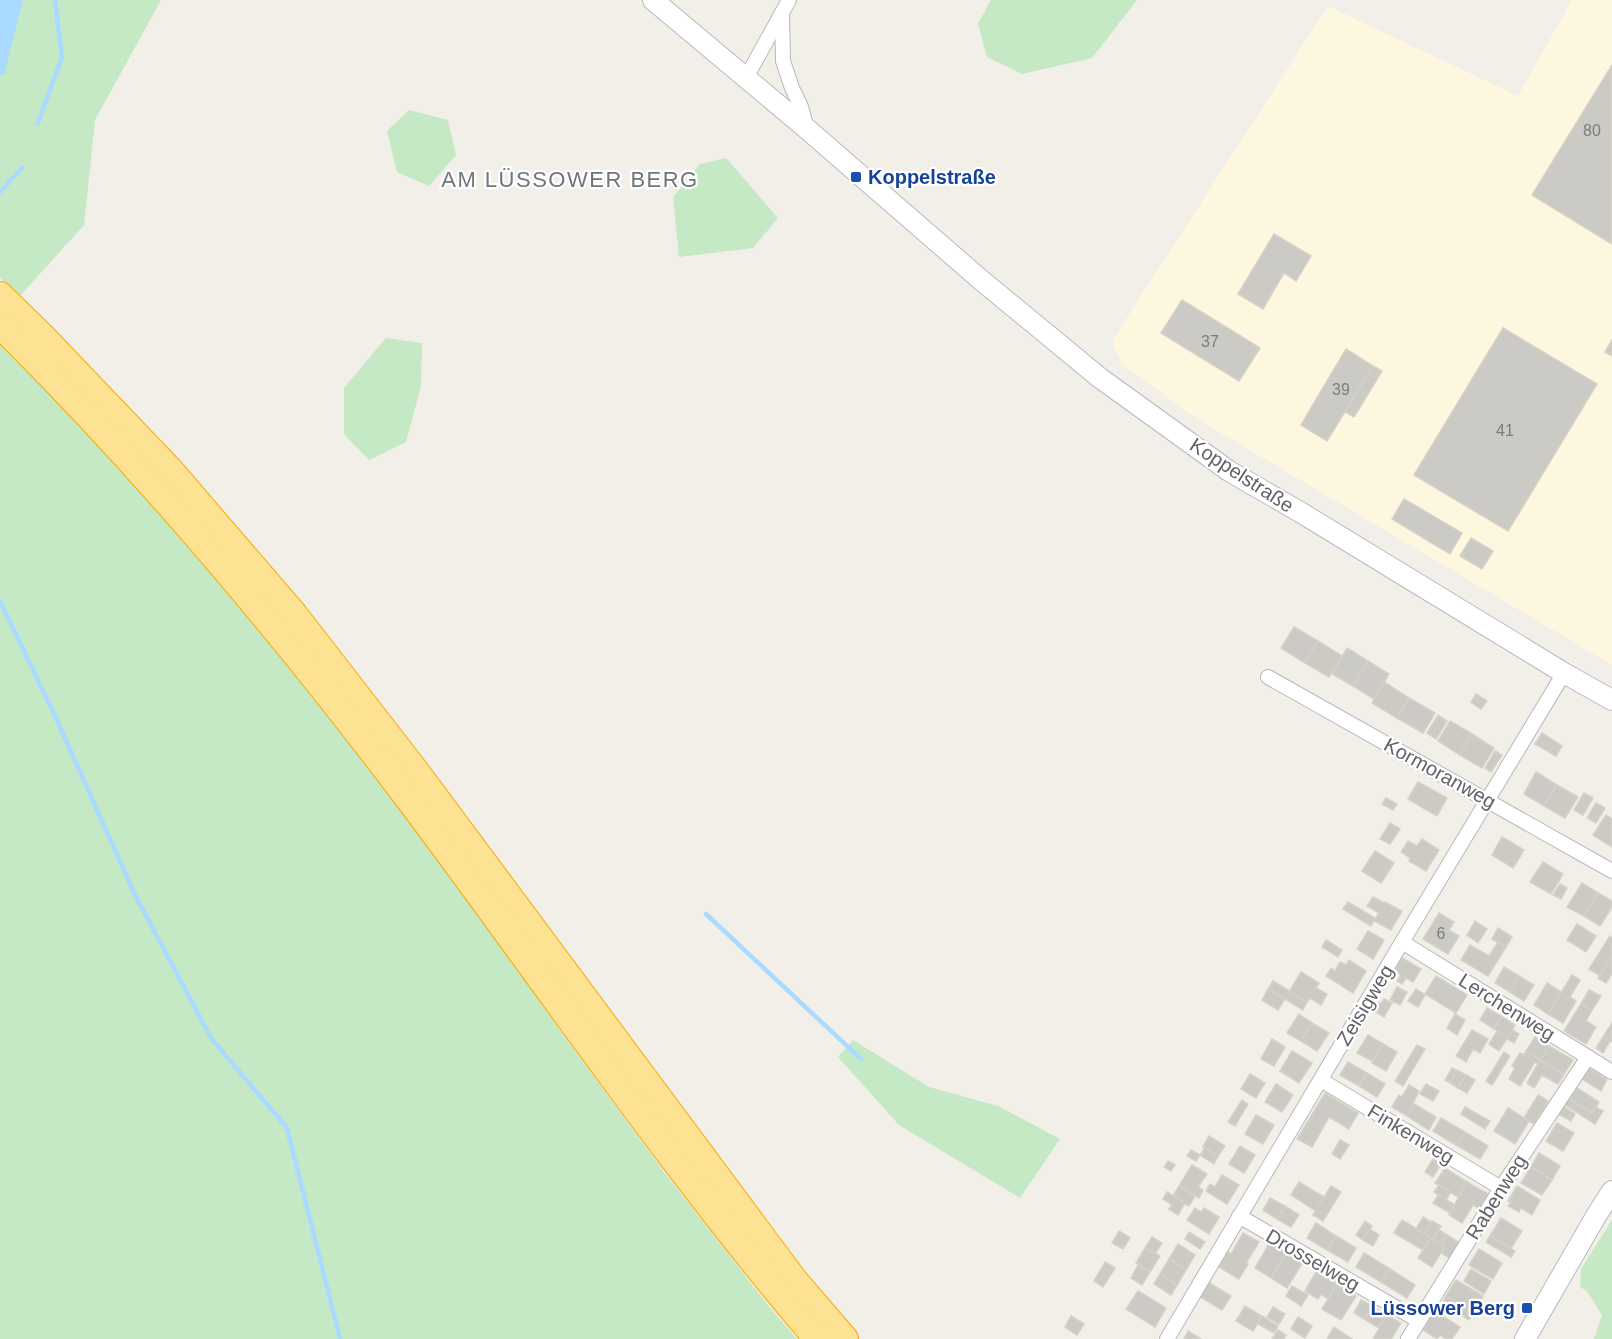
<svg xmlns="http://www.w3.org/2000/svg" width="1612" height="1339" font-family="Helvetica,sans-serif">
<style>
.commercial{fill:#fef7e0}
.green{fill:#c5e8c5}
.water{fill:#aadaff}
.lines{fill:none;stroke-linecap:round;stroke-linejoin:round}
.stream{stroke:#aadaff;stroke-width:4.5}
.building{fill:#cccac5;stroke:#d6d1c6;stroke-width:1.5}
.street-casing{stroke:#b5b8bc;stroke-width:16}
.secondary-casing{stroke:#b6babf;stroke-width:22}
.highway-casing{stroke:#f9ab00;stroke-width:28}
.street{stroke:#fff;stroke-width:14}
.secondary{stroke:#fff;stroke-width:20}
.highway{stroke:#fde293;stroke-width:26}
.transit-dot{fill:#1a4fb4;stroke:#fff;stroke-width:2}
.labels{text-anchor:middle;stroke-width:4.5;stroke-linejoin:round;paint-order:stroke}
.number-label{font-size:16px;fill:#7a7d7f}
.transit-label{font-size:20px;font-weight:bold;fill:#164399;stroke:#fff;text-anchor:start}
.street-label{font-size:20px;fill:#5f6368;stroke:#fff}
.quarter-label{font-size:22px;letter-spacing:1.5px;fill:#70757a;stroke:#fff}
</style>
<rect width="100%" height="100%" fill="#f1efe8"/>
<polygon class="commercial" points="1572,0 1612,0 1612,665 1194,417 1121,363 1112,341 1328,6 1518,96"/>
<g class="green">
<polygon points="0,0 161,0 95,120 84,225 19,297 0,278"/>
<polygon points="991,0 1137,0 1092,58 1022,74 987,57 978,24"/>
<polygon points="409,110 448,120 456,155 429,186 397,172 387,131"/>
<polygon points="726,158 778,218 753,248 679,257 673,197 700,164"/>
<polygon points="386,338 422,343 421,386 406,442 369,460 344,434 344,388"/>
<polygon points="0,343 15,357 152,501 260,629 401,805 562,1033 664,1172 768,1305 797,1339 0,1339"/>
<polygon points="853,1040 929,1087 998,1106 1060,1139 1020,1198 899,1125 838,1057"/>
<polygon points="1612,1220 1612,1339 1594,1339 1602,1315 1587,1291 1580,1287 1581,1269"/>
</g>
<polygon class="water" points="0,0 23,0 4,75 0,75"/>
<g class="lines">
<g class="stream">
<polyline points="38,123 62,57 55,0"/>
<polyline points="0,192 22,168"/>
<polyline points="0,601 56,718 134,893 211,1038 287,1128 340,1339"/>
<polyline points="706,914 861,1059"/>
</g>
</g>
<g class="building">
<polygon points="1612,65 1612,244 1532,195"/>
<polygon points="1274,234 1311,256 1296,281 1284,273 1263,309 1238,294"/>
<polygon points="1182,300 1260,348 1239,381 1161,333"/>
<polygon points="1503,328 1597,384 1508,531 1414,475"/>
<polygon points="1612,340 1612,356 1605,352"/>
<polygon points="1346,349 1373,366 1327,441 1301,425"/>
<polygon points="1373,366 1382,371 1354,417 1345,412"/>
<polygon points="1404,499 1462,533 1450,554 1392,519"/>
<polygon points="1471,538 1493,551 1482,569 1460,556"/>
<polygon points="1294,627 1318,641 1305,663 1281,648"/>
<polygon points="1318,641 1342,656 1329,677 1305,663"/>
<polygon points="1347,648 1368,661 1353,686 1332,674"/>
<polygon points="1368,661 1389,674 1374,699 1353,686"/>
<polygon points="1384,682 1409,698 1397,718 1372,703"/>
<polygon points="1476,694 1487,701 1481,709 1471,702"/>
<polygon points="1409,698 1435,713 1423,733 1397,718"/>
<polygon points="1438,715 1447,721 1436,739 1427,733"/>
<polygon points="1450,721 1472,734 1460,755 1438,741"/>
<polygon points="1542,733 1562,746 1556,756 1535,744"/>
<polygon points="1472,734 1494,748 1482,768 1460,755"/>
<polygon points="1495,751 1502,755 1491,772 1485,768"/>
<polygon points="1536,772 1557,785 1544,806 1524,794"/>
<polygon points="1418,782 1447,798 1437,816 1408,799"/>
<polygon points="1557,785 1578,797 1565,818 1544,806"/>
<polygon points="1584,793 1593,798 1583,815 1574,810"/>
<polygon points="1386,798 1397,804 1393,810 1382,804"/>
<polygon points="1596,803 1605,808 1596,823 1587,818"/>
<polygon points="1606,815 1612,819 1612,847 1593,835"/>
<polygon points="1390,823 1400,829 1390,844 1380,839"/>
<polygon points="1502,837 1524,850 1513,868 1492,855"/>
<polygon points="1422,839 1439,850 1426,871 1409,861 1410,858 1401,852 1408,841 1417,846"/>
<polygon points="1375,851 1394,863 1381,883 1362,871"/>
<polygon points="1543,862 1563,874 1551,894 1530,882"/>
<polygon points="1582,883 1598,893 1584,916 1567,907"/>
<polygon points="1560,884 1567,888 1561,899 1553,895"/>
<polygon points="1598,893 1612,901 1612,907 1600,926 1584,916"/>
<polygon points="1373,897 1384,903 1385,902 1402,911 1391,930 1374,921 1379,913 1367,906"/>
<polygon points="1348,902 1375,918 1371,926 1343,909"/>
<polygon points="1439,913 1454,922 1449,930 1459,936 1448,954 1423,939"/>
<polygon points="1475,921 1487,929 1478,943 1467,935"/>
<polygon points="1577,924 1596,936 1586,952 1567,940"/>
<polygon points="1498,928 1512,937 1506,947 1492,939"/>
<polygon points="1368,931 1384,940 1373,959 1357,949"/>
<polygon points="1610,936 1612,938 1612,956 1600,976 1589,969"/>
<polygon points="1326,940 1342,950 1338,957 1322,947"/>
<polygon points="1498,942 1506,947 1488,976 1461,960 1470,945 1489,956"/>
<polygon points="1612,956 1612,974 1606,983 1598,978"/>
<polygon points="1402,958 1421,969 1413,982 1406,978 1402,984 1397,981 1401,975 1394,971"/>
<polygon points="1349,960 1366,971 1353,993 1326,976 1331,968 1335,971 1340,962 1346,965"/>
<polygon points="1504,967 1519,976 1510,992 1495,983"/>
<polygon points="1301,972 1319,983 1316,988 1327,994 1321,1005 1310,998 1307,1002 1289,992"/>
<polygon points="1572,975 1580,980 1570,997 1576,1001 1563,1023 1548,1014"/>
<polygon points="1436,976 1467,995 1456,1013 1425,994"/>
<polygon points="1519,976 1534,985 1524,1001 1510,992"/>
<polygon points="1273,981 1307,1002 1303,1010 1268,989"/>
<polygon points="1547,983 1561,992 1548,1014 1534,1005"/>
<polygon points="1397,987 1407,992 1400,1005 1390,1000"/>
<polygon points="1268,989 1285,999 1278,1010 1262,1000"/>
<polygon points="1416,989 1425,995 1418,1007 1408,1001"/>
<polygon points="1589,990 1601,996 1592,1010 1581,1004"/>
<polygon points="1384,999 1392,1003 1384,1017 1371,1009 1376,1001 1381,1004"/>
<polygon points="1581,1004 1592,1010 1586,1021 1596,1027 1586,1044 1564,1031"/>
<polygon points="1487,1008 1501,1016 1494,1029 1480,1020"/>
<polygon points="1299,1014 1312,1023 1301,1041 1287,1033"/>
<polygon points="1455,1014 1465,1020 1457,1035 1447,1028"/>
<polygon points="1501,1016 1515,1025 1508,1037 1494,1029"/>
<polygon points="1312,1023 1329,1033 1317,1051 1301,1041"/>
<polygon points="1612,1023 1612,1042 1603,1037"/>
<polygon points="1472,1030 1488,1039 1480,1053 1473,1049 1466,1062 1456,1056"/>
<polygon points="1512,1030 1519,1034 1514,1043 1507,1039"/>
<polygon points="1497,1031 1508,1037 1499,1051 1489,1044"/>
<polygon points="1368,1035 1383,1044 1372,1061 1357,1053"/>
<polygon points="1535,1037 1549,1046 1540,1060 1526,1051"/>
<polygon points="1603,1037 1610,1041 1603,1053 1596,1048"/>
<polygon points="1272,1039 1285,1047 1274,1066 1261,1059"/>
<polygon points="1383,1044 1397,1052 1386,1071 1372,1063"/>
<polygon points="1417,1045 1425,1049 1403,1086 1395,1081"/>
<polygon points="1549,1046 1573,1060 1564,1074 1540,1060"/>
<polygon points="1292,1051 1312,1063 1299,1083 1280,1071"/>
<polygon points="1526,1051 1540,1060 1538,1064 1535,1062 1520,1086 1509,1079 1515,1068 1512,1066 1520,1053 1524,1055"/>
<polygon points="1504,1052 1510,1056 1492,1085 1486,1081"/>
<polygon points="1540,1060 1564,1074 1558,1084 1542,1075 1534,1088 1527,1083"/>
<polygon points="1348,1062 1367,1073 1359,1086 1340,1075"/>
<polygon points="1452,1068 1457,1071 1450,1083 1445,1080"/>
<polygon points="1589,1068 1607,1079 1601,1091 1582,1079"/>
<polygon points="1457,1070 1466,1075 1458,1088 1450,1083"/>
<polygon points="1367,1073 1385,1084 1377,1097 1359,1086"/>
<polygon points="1250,1074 1265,1083 1256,1098 1241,1089"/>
<polygon points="1466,1075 1475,1080 1467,1093 1458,1088"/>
<polygon points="1276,1084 1293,1095 1282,1112 1265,1102"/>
<polygon points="1426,1084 1439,1091 1433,1101 1420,1094"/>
<polygon points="1409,1085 1419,1091 1407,1116 1392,1107 1399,1095 1402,1097"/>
<polygon points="1577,1088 1599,1102 1592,1113 1570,1099"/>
<polygon points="1325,1093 1358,1113 1349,1129 1329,1117 1312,1147 1297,1139"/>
<polygon points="1538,1095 1548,1101 1534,1124 1524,1118"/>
<polygon points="1566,1097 1592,1113 1596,1107 1603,1111 1595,1124 1562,1103"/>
<polygon points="1242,1100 1248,1104 1235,1126 1228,1122"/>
<polygon points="1414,1104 1436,1117 1429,1130 1407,1116"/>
<polygon points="1563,1106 1575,1114 1571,1121 1558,1114"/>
<polygon points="1465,1107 1490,1121 1485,1129 1461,1114"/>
<polygon points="1508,1108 1529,1121 1515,1144 1494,1131"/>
<polygon points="1256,1115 1274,1125 1263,1144 1245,1134"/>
<polygon points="1441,1118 1465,1132 1456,1145 1433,1131"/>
<polygon points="1557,1123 1574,1133 1563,1151 1546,1141"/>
<polygon points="1465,1132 1488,1146 1480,1159 1456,1145"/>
<polygon points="1209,1136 1225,1146 1218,1156 1203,1147"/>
<polygon points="1340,1140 1349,1145 1340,1159 1332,1154"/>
<polygon points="1240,1146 1255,1155 1244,1173 1229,1164"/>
<polygon points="1205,1148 1218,1156 1214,1164 1200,1155"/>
<polygon points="1191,1150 1200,1155 1196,1161 1187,1156"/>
<polygon points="1539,1153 1560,1166 1552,1180 1531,1167"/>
<polygon points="1433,1159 1441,1164 1433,1177 1425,1172"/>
<polygon points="1168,1161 1175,1165 1171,1171 1164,1167"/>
<polygon points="1192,1165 1207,1174 1198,1187 1203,1190 1199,1198 1179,1186"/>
<polygon points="1531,1167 1552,1180 1542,1195 1521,1183"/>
<polygon points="1445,1168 1467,1182 1458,1197 1435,1183"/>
<polygon points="1222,1175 1239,1185 1227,1204 1206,1191 1210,1184 1215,1187"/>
<polygon points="1299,1182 1324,1197 1316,1211 1291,1195"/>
<polygon points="1467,1182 1488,1194 1479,1209 1473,1205 1462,1223 1449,1215"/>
<polygon points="1439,1185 1451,1192 1446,1200 1434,1192"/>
<polygon points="1179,1186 1195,1196 1189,1206 1173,1196"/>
<polygon points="1331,1186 1341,1192 1323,1221 1313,1215"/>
<polygon points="1517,1186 1540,1200 1532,1215 1521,1208 1519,1212 1508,1206 1511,1202 1508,1201"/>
<polygon points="1167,1192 1185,1203 1178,1215 1169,1209 1172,1205 1163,1199"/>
<polygon points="1438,1195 1455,1205 1450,1213 1433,1203"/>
<polygon points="1270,1198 1285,1206 1277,1219 1263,1210"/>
<polygon points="1285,1206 1299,1215 1291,1227 1277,1219"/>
<polygon points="1195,1208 1201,1212 1204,1208 1219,1217 1209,1234 1187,1220"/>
<polygon points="1423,1217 1431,1222 1424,1234 1416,1229"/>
<polygon points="1501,1218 1522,1231 1511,1248 1490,1236"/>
<polygon points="1402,1220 1431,1238 1423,1250 1394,1233"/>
<polygon points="1365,1221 1372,1226 1363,1240 1356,1235"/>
<polygon points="1432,1221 1441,1226 1433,1239 1424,1234"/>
<polygon points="1316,1223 1336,1236 1327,1250 1307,1238"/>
<polygon points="1370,1229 1379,1235 1373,1246 1363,1240"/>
<polygon points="1439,1230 1447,1235 1441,1244 1433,1239"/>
<polygon points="1119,1231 1130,1238 1123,1249 1112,1243"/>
<polygon points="1189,1232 1205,1242 1200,1249 1185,1239"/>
<polygon points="1243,1233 1259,1242 1246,1263 1248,1264 1239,1279 1219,1267 1228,1252 1231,1254"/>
<polygon points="1447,1235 1460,1243 1451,1259 1441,1253 1445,1246 1441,1244"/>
<polygon points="1336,1236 1356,1248 1348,1262 1327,1250"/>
<polygon points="1490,1236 1515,1251 1511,1257 1486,1242"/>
<polygon points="1152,1237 1162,1243 1155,1254 1145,1248"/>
<polygon points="1431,1238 1445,1246 1432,1267 1418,1258"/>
<polygon points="1270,1242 1287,1252 1271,1278 1255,1268"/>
<polygon points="1178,1244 1195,1255 1186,1270 1169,1259"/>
<polygon points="1145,1248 1160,1256 1150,1272 1136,1263"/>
<polygon points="1479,1249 1502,1263 1493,1279 1469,1265"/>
<polygon points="1287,1252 1303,1262 1287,1288 1271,1278"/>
<polygon points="1364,1253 1390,1269 1381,1282 1356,1267"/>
<polygon points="1169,1259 1186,1270 1177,1285 1160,1274"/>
<polygon points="1105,1262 1115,1268 1103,1287 1094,1281"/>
<polygon points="1138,1265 1150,1272 1142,1285 1131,1278"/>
<polygon points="1390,1269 1415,1285 1407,1298 1381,1282"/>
<polygon points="1471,1269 1491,1281 1484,1294 1464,1281"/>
<polygon points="1316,1272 1337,1284 1328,1299 1321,1294 1318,1299 1305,1291"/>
<polygon points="1160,1274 1177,1285 1171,1295 1154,1284"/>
<polygon points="1456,1280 1483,1296 1473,1312 1446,1296"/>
<polygon points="1206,1281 1231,1296 1222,1310 1197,1295"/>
<polygon points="1337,1284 1356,1296 1341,1320 1322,1309"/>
<polygon points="1292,1286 1308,1295 1301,1306 1286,1296"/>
<polygon points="1138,1291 1166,1308 1155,1327 1126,1309"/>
<polygon points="1446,1296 1473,1312 1469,1320 1442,1304"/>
<polygon points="1361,1300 1372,1306 1364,1319 1354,1313"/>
<polygon points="1245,1306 1262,1316 1253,1331 1236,1321"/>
<polygon points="1372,1306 1387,1315 1379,1328 1364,1319"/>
<polygon points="1273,1307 1285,1314 1279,1324 1267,1317"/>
<polygon points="1434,1311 1460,1327 1452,1339 1446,1339 1440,1335 1437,1339 1423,1330"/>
<polygon points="1387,1315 1401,1323 1391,1339 1373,1339"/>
<polygon points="1071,1316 1084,1324 1077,1335 1065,1327"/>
<polygon points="1262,1316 1278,1326 1274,1333 1257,1323"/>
<polygon points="1298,1317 1312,1326 1305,1338 1291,1329"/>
<polygon points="1334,1327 1352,1339 1327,1339"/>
<polygon points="1278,1330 1286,1335 1284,1339 1272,1339"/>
<polygon points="1188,1331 1201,1339 1184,1339"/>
</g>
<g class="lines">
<defs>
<g id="street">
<polyline points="782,13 783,61 792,88 801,107 807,129"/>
<polyline points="746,78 789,0"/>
<polyline points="1268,677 1612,871"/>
<polyline points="1402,942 1612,1072"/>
<polyline points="1321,1080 1501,1188"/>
<polyline points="1239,1216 1419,1321"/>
<polyline points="1167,1339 1402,942 1564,673"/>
<polyline points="1408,1339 1501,1188 1588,1057"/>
</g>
<g id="secondary">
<polyline points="653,0 807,129 981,280 1100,378 1229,471 1300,512 1564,673 1612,700"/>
<polyline points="1525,1339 1596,1216 1612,1191"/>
</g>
<g id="highway">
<polyline points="0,295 42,336 171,471 294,614 415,770 795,1281 845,1339"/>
<path d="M 0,325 C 149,473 284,634 410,801 C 545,981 671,1168 817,1339"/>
</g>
</defs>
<use href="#street" class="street-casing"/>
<use href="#secondary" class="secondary-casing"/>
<use href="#highway" class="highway-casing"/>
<use href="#street" class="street"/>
<use href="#secondary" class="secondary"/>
<use href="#highway" class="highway"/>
</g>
<g class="transit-dot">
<rect x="850" y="171" width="12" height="12" rx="3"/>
<rect x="1521" y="1302" width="12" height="12" rx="3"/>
</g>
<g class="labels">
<g class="number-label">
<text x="1592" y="136">80</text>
<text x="1210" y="347">37</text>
<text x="1341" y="395">39</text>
<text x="1505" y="436">41</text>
<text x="1441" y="939">6</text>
</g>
<g class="transit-label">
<text x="868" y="184">Koppelstraße</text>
<text x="1515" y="1315" text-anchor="end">Lüssower Berg</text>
</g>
<g class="street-label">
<text transform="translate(1242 475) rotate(33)" y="7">Koppelstraße</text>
<text transform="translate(1440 773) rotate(29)" y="7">Kormoranweg</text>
<text transform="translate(1365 1005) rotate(-59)" y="7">Zeisigweg</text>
<text transform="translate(1507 1007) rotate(32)" y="7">Lerchenweg</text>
<text transform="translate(1411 1134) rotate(31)" y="7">Finkenweg</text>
<text transform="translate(1496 1197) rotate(-58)" y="7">Rabenweg</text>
<text transform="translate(1313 1260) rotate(30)" y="7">Drosselweg</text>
</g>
<g class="quarter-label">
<text x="570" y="187">AM LÜSSOWER BERG</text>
</g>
</g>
</svg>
